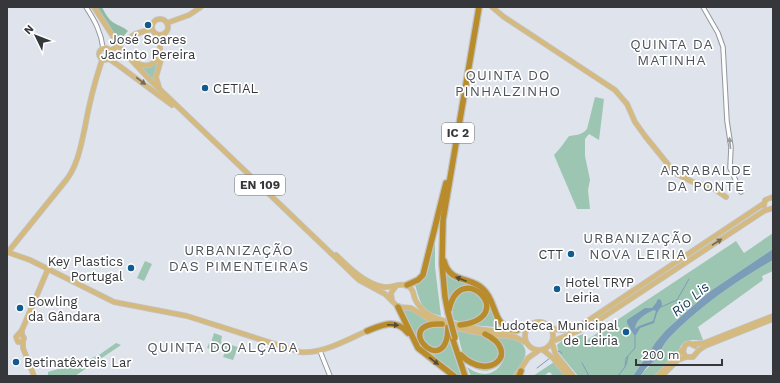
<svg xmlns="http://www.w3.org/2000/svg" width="780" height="383" font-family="'Work Sans',sans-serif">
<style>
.green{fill:#9dc6b2}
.forest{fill:#90baa6}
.water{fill:#7b9db7;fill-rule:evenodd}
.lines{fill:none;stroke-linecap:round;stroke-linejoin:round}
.stream{stroke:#7b9db7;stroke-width:1}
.minor-casing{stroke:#9397a0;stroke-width:5.5}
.major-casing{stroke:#c3c3c4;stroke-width:6}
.highway-casing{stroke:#c3c3c4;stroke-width:8}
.minor{stroke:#fff;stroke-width:3.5}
.major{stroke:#d5ba80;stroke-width:4.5}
.highway{stroke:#b98c2b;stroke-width:5.5}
.major-bridge-casing{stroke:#c3c3c4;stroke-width:6;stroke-linecap:butt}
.highway-bridge-casing{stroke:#c3c3c4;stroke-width:8;stroke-linecap:butt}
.major-bridge{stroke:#d5ba80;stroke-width:4.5}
.highway-bridge{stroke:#b98c2b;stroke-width:5.5}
.oneway{fill:#766b57}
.oneway2{fill:#9a9b9d}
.oneway3{fill:#574c37}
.poi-dot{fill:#115b8f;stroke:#fff;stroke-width:1.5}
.labels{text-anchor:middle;stroke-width:3.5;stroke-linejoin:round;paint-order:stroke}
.shield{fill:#fff;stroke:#727376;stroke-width:1}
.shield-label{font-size:12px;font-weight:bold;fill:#36373b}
.poi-label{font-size:13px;fill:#36373b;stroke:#fff;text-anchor:start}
.neighbourhood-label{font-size:14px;letter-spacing:1px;fill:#4e5259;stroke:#fff}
.water-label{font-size:14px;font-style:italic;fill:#0e3955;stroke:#fff}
</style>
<rect width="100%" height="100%" fill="#dee3ec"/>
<g class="green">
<polygon points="158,61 154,77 154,81 141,68 151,67"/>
<path d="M 595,97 L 604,99 L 599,140 L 589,134 L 585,139 L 585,156 L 590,180 L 588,190 L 590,209 L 577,209 L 554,155 L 561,147 L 569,136 C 576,135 582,135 587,129 Z"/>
<polygon points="773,233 773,249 709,292 686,312 666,330 652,348 633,376 578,376 559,353 557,345 563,340 564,342 583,334 587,340 736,241 744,253"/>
<path d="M 435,234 L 435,267 L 441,316 C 420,310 421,303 415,285 L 423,280 L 425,276 Z"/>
<path d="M 773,260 L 773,271 L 762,276 L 763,280 L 698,327 L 703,340 C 697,341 692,339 687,341 C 682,342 681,346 679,350 C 675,357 661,369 654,376 L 640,376 C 644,371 651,365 655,360 C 660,353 663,344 670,337 C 699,307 736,281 773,260 Z"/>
<polygon points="145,261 152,264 144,281 137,278"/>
<polygon points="445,270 453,278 458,281 469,284 483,290 505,328 472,325 482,320 487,312 481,291 472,287 453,295 449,301"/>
<path d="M 471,290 L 484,300 L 485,310 L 479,318 L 462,322 L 454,320 C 449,302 453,295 471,290 Z"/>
<path d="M 408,309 L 431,322 L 426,324 L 418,339 C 423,353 431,356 443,347 C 446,345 447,344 449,340 L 461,376 L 456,376 L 421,348 L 402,310 Z"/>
<polygon points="443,326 446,335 443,345 435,349 423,341 423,333 428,327"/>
<path d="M 457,331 C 478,334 487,332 500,351 C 499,355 499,361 497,364 C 491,376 472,370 467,361 C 461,352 460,341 457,331 Z"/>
<polygon points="214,333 222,336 221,342 238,347 233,360 223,357 225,352 215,348 214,350 207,348 209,343 211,343"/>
<path d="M 493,337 L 517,339 C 520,342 524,345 525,349 C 528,358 517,370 512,376 L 471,376 L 467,367 C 473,371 478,374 485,374 C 496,374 508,361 503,349 C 501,345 496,340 493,337 Z"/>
<polygon points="116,343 121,345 75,376 48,376 48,372 82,362 99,355"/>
<polygon points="554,362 565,376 550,376 552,374 549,372 544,376 533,376"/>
</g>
<path class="forest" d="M 97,7 L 102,7 C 105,13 108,19 114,23 C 119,26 124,27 128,31 L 119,41 Z"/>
<g class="water">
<path d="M 773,249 L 773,260 C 736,281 699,307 670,337 C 663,344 660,353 655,360 C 653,363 650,364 648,366 C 645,369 643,373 640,376 L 633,376 L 656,342 L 666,330 L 686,312 L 709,292 Z"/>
<path d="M 658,299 L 661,300 L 662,305 L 657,313 L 654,323 L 640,328 L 636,335 L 634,335 L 627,323 L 627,320 L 645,308 L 652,308 L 656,303 ZM 654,310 L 656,311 L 653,321 L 639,326 L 635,329 C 635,320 646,313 654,310 Z"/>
</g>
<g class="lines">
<g class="stream">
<polyline points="661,307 677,300 689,279"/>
<polyline points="557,352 559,351 562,353"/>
<polyline points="582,363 589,376"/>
<polyline points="626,365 628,357"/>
<polyline points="537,368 550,358"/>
<polyline points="618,376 625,367 626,358 635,348 635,335"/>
</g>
<defs>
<g id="minor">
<path d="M 86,7 C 95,21 101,32 103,48"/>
<polyline points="703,7 718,33 723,47 727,121 731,147 730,168 741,192"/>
<polyline points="320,351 330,376"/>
</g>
<g id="major">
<polyline points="94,7 116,41"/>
<polyline points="492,7 504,17 615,90 627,104 635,122 645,136 675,173 693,182 713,188 726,197"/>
<circle cx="160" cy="27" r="8"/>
<polyline points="167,23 189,15 201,7"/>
<polyline points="159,35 161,60 156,77 159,87"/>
<circle cx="105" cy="54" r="6"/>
<polyline points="121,49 149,79 359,280 385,294 398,307 411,308 429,319 442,324 474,332 515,337 525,342"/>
<polyline points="110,51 135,34 152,29"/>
<polyline points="109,59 118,65 172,105"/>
<path d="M 135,62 C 146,69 154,65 160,55"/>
<polyline points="764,206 765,200 773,197"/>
<path d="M 7,252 L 30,260 L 114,302 L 187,316 L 300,352 C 323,354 346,340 367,331"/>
<path d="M 8,252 L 67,179 C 78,164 81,145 85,127 C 89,104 95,81 102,60"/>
<path d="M 336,255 C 350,268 365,284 384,287 C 392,288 401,282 408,286 C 414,289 413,294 415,299 C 417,304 421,308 424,311 C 439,324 493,333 513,331 C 518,330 523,329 527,327"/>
<polyline points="392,300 391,293 396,286"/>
<circle cx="539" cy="336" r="14"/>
<path d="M 549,326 C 562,335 577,327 589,320 L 763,204"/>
<polyline points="22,330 22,335 24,338 23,342 23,348 34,376"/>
<polyline points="553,341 588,327 764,211 773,208"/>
<polyline points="23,342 18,342 16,337 22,330 48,269"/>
<polyline points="552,343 556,355 573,376"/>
<polyline points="694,344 704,343 773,316"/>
<polyline points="543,350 553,358 568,376"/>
<polyline points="686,357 683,352 685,345 689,343 695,346"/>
<polyline points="516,376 528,358 538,351"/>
<polyline points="658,376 683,349"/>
<polyline points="662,376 678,360 686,357 693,357 699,350 705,346 773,319"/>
</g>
<g id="highway">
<path d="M 444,261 C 450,284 470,276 483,289 C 498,302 491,328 517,330"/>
<polyline points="407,285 418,280 423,275 446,183"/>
<polyline points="398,307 418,348 454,376"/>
<path d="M 449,310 C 460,257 521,317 460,325"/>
<polyline points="448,312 445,297 442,264 443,220 479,7"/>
<path d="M 442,324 C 389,321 447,383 448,327"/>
<path d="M 367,331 C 382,325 396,318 408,333"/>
<polyline points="450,331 465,376"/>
<path d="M 461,355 C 489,383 522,352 485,334"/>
<polyline points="519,376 521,371"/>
</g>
</defs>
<use href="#minor" class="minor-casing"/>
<use href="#major" class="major-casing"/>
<use href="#highway" class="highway-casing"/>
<use href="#minor" class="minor"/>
<use href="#major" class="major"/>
<use href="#highway" class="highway"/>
<defs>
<polyline id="major-bridge" points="116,41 121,49"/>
<polyline id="highway-bridge" points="448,312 455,338"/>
</defs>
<use href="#major-bridge" class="major-bridge-casing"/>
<use href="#highway-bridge" class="highway-bridge-casing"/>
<use href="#major-bridge" class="major-bridge"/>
<use href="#highway-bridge" class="highway-bridge"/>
</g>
<defs><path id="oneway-solid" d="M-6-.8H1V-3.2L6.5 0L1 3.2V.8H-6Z"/></defs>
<g class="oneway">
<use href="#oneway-solid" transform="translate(141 81) rotate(37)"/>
<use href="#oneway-solid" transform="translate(717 242) rotate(-33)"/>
</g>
<use class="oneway2" href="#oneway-solid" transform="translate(730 143) rotate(-96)"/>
<g class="oneway3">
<use href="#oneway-solid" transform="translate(461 279) rotate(-159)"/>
<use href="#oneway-solid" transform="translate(393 325) rotate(3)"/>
<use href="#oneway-solid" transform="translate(434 361) rotate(37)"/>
</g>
<g class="poi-dot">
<circle cx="148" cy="25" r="4"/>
<circle cx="205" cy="88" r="4"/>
<circle cx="571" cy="254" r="4"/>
<circle cx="131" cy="268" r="4"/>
<circle cx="557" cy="289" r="4"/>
<circle cx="20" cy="308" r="4"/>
<circle cx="626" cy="332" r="4"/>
<circle cx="16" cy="362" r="4"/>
</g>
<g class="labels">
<g class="shield">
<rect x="442" y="123" width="32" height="20" rx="3"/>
<rect x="235" y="175" width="50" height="20" rx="3"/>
</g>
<g class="shield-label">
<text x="458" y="137">IC 2</text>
<text x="260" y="189">EN 109</text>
</g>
<g class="poi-label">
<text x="148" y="44" text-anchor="middle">José Soares<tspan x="148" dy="15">Jacinto Pereira</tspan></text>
<text x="213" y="93">CETIAL</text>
<text x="563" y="259" text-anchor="end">CTT</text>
<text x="123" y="266" text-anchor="end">Key Plastics<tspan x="123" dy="15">Portugal</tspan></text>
<text x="565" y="287">Hotel TRYP<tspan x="565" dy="15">Leiria</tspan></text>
<text x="28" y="306">Bowling<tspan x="28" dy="15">da Gândara</tspan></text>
<text x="618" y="330" text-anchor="end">Ludoteca Municipal<tspan x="618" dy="15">de Leiria</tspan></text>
<text x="24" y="367">Betinatêxteis Lar</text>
</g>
<g class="neighbourhood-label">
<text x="672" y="49">QUINTA DA<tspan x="672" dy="16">MATINHA</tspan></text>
<text x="508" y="80">QUINTA DO<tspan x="508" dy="16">PINHALZINHO</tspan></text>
<text x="706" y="175">ARRABALDE<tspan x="706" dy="16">DA PONTE</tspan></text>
<text x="638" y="243">URBANIZAÇÃO<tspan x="638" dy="16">NOVA LEIRIA</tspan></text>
<text x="239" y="255">URBANIZAÇÃO<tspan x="239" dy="16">DAS PIMENTEIRAS</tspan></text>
<text x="223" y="352">QUINTA DO ALÇADA</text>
</g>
<g class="water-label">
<text transform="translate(690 299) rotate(-41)" y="5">Rio Lis</text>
</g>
</g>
<rect width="780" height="383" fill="none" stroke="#36373b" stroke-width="16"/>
<g transform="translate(36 36) rotate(313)" stroke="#ffffff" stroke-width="3" paint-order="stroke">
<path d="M0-3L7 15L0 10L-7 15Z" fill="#36373b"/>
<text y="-6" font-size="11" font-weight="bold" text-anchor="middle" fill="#36373b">N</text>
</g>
<path d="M636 359v6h86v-6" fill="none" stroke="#36373b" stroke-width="2"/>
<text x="642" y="359" font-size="12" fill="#36373b" stroke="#ffffff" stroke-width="3" paint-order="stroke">200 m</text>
</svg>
